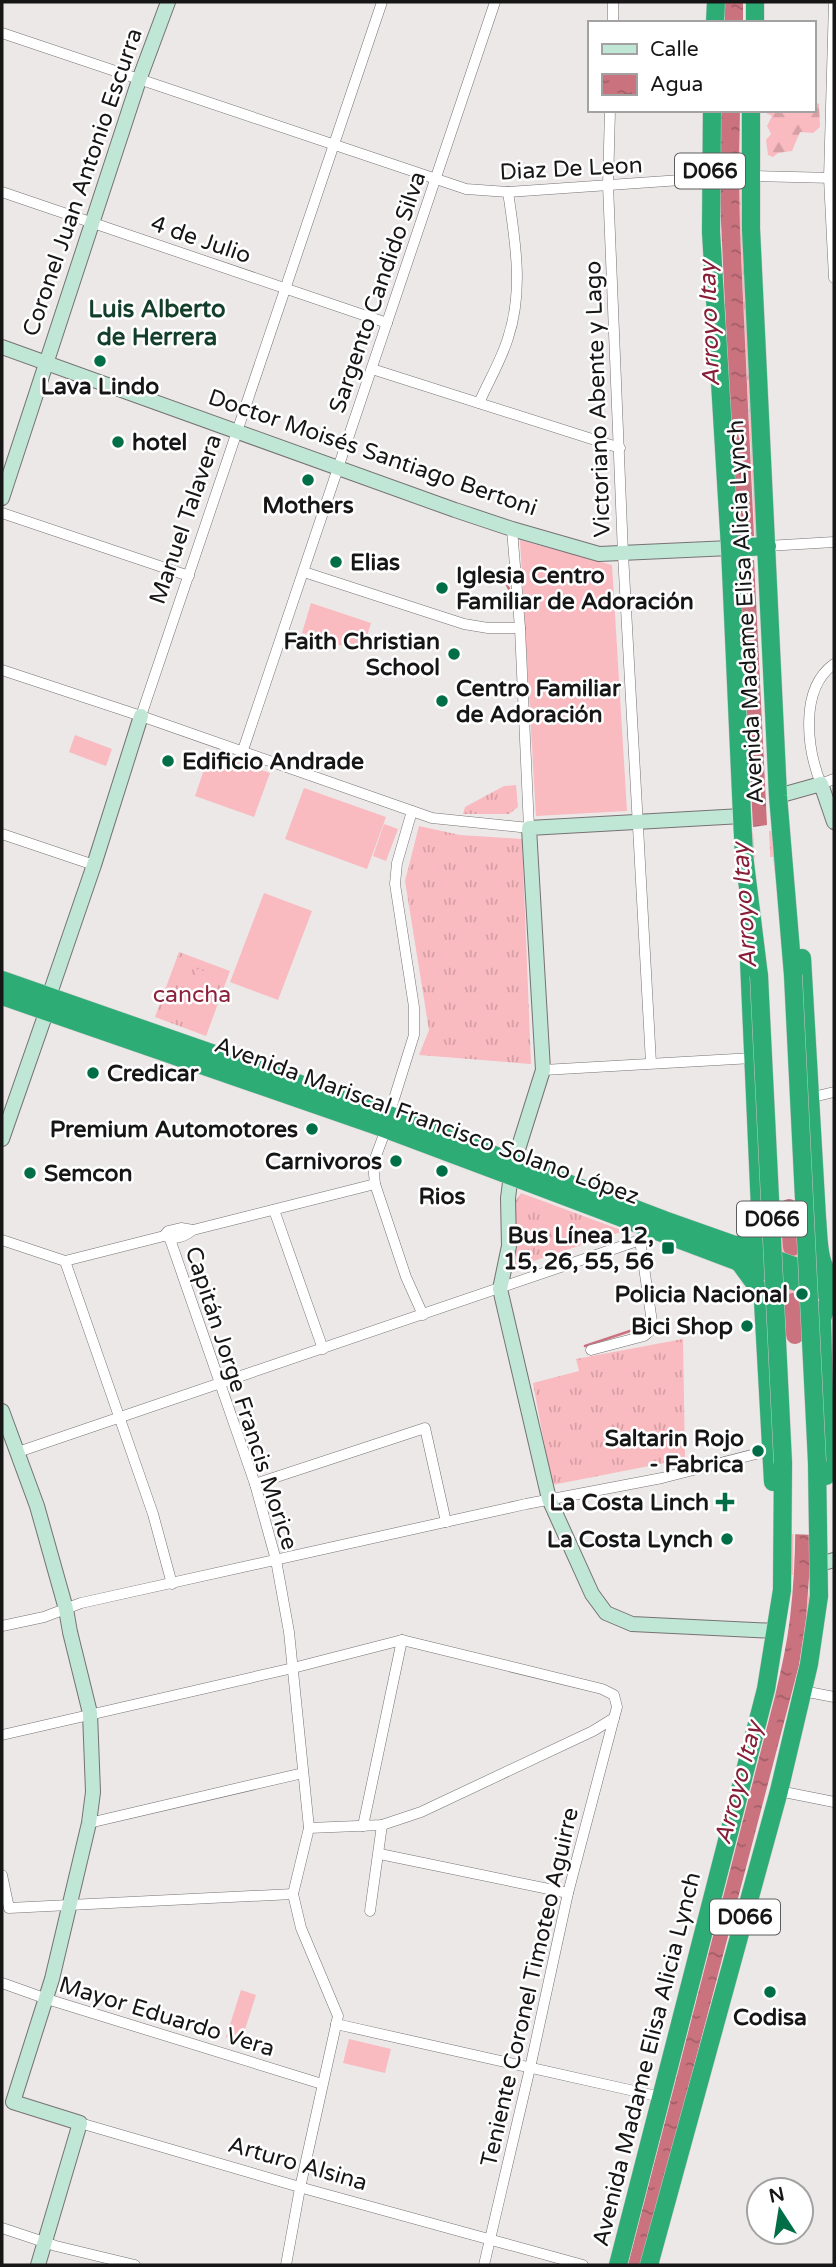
<svg xmlns="http://www.w3.org/2000/svg" width="836" height="2267" font-family="'Varela Round',sans-serif">
<style>
.grass{fill:url(#grass-tufts)}
.forest{fill:url(#forest-firs)}
.pitch{fill:#f9bac0}
.water{fill:url(#water-ripples)}
.pier{fill:#ece8e8}
.lines{fill:none;stroke-linecap:round;stroke-linejoin:round}
.stream{stroke:#ca737f;stroke-width:2.5}
.river{stroke:#ca737f;stroke-width:18}
.street-casing{stroke:#767273;stroke-width:11}
.secondary-casing{stroke:#767273;stroke-width:16}
.highway-casing{stroke:#c7c7c7;stroke-width:19}
.street{stroke:#fff;stroke-width:10}
.secondary{stroke:#c0e6d6;stroke-width:14}
.highway{stroke:#2dac76;stroke-width:18}
.highway-bridge-casing{stroke:#c7c7c7;stroke-width:19;stroke-linecap:butt}
.highway-bridge{stroke:#2dac76;stroke-width:18}
.poi-dot{fill:#006e47;stroke:#fff;stroke-width:2.5}
.labels{text-anchor:middle;stroke-width:5;stroke-linejoin:round;paint-order:stroke}
.shield{fill:#fff;stroke:#5d5c5c;stroke-width:2}
.shield-label{font-size:21px;font-weight:bold;fill:#171616}
.street-label{font-size:23px;fill:#171616;stroke:#fff}
.poi-label{font-size:23px;font-weight:bold;fill:#171616;stroke:#fff;text-anchor:end}
.park-label{font-size:23px;fill:#8c233b;stroke:#fff}
.neighbourhood-label{font-size:24px;font-weight:bold;fill:#133e2a;stroke:#fff}
.water-label{font-size:24px;font-style:italic;fill:#871f37;stroke:#fff}
</style>
<defs>
<pattern id="grass-tufts" width="24" height="20" patternUnits="userSpaceOnUse" patternTransform="scale(1.75)"><rect width="24" height="20" fill="#f9bac0"/><path d="M3 7l-1-3M5 7V3M7 7l1-3M15 17l-1-3M17 17v-4M19 17l1-3" fill="none" stroke="#d59fa4"/></pattern>
<pattern id="forest-firs" width="22" height="20" patternUnits="userSpaceOnUse" patternTransform="scale(1.75)"><rect width="22" height="20" fill="#f9bac0"/><path d="M5 1l3.5 6h-7zM16 11l3.5 6h-7z" fill="#d59fa4"/></pattern>
<pattern id="water-ripples" width="26" height="14" patternUnits="userSpaceOnUse" patternTransform="scale(1.75)"><rect width="26" height="14" fill="#ca737f"/><path d="M2 4q2-2 4 0t4 0M15 11q2-2 4 0t4 0" fill="none" stroke="#a35d67"/></pattern>
</defs>
<rect width="100%" height="100%" fill="#ece8e8"/>
<g class="grass">
<polygon points="741,110 747,110 760,536 755,536 740,235"/>
<polygon points="516,785 518,807 509,814 463,814 465,807 504,786"/>
<polygon points="419,826 460,835 522,839 531,1064 419,1055 429,1030 405,881"/>
<polygon points="769,831 775,831 786,934 801,1262 781,1254 749,834 753,833 756,867 771,871"/>
<polygon points="179,952 230,971 206,1036 155,1017"/>
<polygon points="521,1193 624,1231 515,1267 514,1203"/>
<polygon points="782,1285 804,1292 815,1562 804,1661 800,1660 811,1575 794,1485 793,1575 787,1575"/>
<polygon points="683,1339 685,1459 552,1485 533,1383 579,1371 576,1359"/>
</g>
<polygon class="forest" points="813,101 819,104 820,127 813,133 800,132 792,151 778,153 773,157 768,155 766,140 771,134 767,126 772,116 760,110 813,110"/>
<g class="pitch">
<polygon points="520,540 612,565 627,811 536,816"/>
<polygon points="311,603 371,623 362,652 302,633"/>
<polygon points="75,735 112,749 106,766 69,752"/>
<polygon points="210,752 270,773 254,817 195,796"/>
<polygon points="304,788 386,817 367,869 285,839"/>
<polygon points="384,824 398,829 386,861 373,856"/>
<polygon points="264,893 312,911 278,1000 230,982"/>
<polygon points="197,969 218,976 202,1018 182,1011"/>
<polygon points="241,1990 256,1995 241,2042 226,2037"/>
<polygon points="349,2039 391,2049 385,2073 343,2063"/>
</g>
<g class="water">
<rect x="725" y="2" width="18" height="21"/>
<polygon points="721,110 740,110 739,163 737,163 737,167 739,167 740,233 754,536 736,537 719,180 719,167 736,167 736,163 719,162"/>
<polygon points="754,560 767,825 753,827 739,561"/>
<path d="M 785,1313 L 811,1550 L 806,1619 L 799,1665 L 642,2265 L 628,2265 L 775,1696 C 781,1670 787,1644 790,1618 C 802,1517 791,1414 785,1313 Z"/>
</g>
<g class="pier">
<polygon points="773,857 780,918 790,1058 797,1236 783,1233 781,1230 767,968 752,858"/>
<polygon points="803,1309 814,1535 791,1534 782,1311"/>
</g>
<g class="lines">
<g class="stream">
<polyline points="502,570 504,580"/>
<polyline points="490,585 500,579 505,581 513,597"/>
<polyline points="585,1346 648,1325"/>
</g>
<g class="river">
<polyline points="789,1208 792,1247"/>
<polyline points="793,1302 795,1335"/>
</g>
<defs>
<g id="street">
<polyline points="834,2 829,178 834,278"/>
<polyline points="613,23 613,2"/>
<polyline points="2,33 466,189 508,192 710,178"/>
<polyline points="610,110 608,185 623,554 651,1063"/>
<polyline points="750,176 834,178"/>
<polyline points="2,192 387,323"/>
<polyline points="372,369 620,448"/>
<path d="M 479,403 C 488,382 501,361 508,338 C 524,290 515,240 508,192"/>
<polyline points="2,513 189,576"/>
<polyline points="767,546 834,542"/>
<polyline points="304,572 464,624 488,628 520,628"/>
<path d="M 834,664 C 799,689 807,749 821,784 L 834,779"/>
<polyline points="2,670 141,716 432,818 529,828 520,628 512,529"/>
<polyline points="141,716 382,2"/>
<polyline points="242,753 495,2"/>
<polyline points="2,834 94,865"/>
<polyline points="543,1070 753,1058"/>
<polyline points="809,1098 834,1092"/>
<polyline points="389,1115 414,1035 414,1007 395,884 397,863 412,811"/>
<polyline points="386,1129 373,1164 375,1184 406,1277 423,1315"/>
<polyline points="274,1210 323,1349"/>
<path d="M 164,1236 C 175,1241 184,1237 193,1230 L 375,1184"/>
<polyline points="170,1239 255,1484 276,1560 289,1632 309,1828 293,1894 301,1928 338,2016 300,2188 286,2265"/>
<polyline points="2,1240 65,1261 164,1236 168,1231 181,1228 193,1230"/>
<polyline points="65,1261 153,1514 172,1584"/>
<polyline points="591,1350 644,1336 651,1330 652,1322 640,1240"/>
<polyline points="18,1452 640,1240 654,1230"/>
<polyline points="255,1484 425,1428 446,1522"/>
<polyline points="2,1626 44,1617 81,1603 526,1504 662,1478 771,1450"/>
<polyline points="803,1691 834,1697"/>
<polyline points="2,1735 293,1668 402,1640 602,1689 614,1695 617,1707 614,1718 568,1893 530,2068 484,2265"/>
<polyline points="779,1791 834,1802"/>
<polyline points="89,1823 303,1773"/>
<polyline points="363,1826 402,1640"/>
<polyline points="309,1828 382,1825 421,1812 593,1731 614,1718"/>
<polyline points="380,1854 568,1893"/>
<polyline points="2,1875 9,1908 293,1894"/>
<polyline points="370,1911 382,1825"/>
<polyline points="2,1983 47,1999 322,2084"/>
<polyline points="336,2024 661,2097"/>
<polyline points="80,2123 310,2190 583,2265"/>
<polyline points="2,2228 56,2246 135,2265"/>
</g>
<g id="secondary">
<polyline points="2,347 455,510 512,529 599,554 730,548"/>
<polyline points="2,498 139,80 168,2"/>
<polyline points="778,796 821,784 834,822"/>
<polyline points="2,1139 47,1010 45,1008 94,865 141,716"/>
<polyline points="514,1162 543,1070 529,828 742,816"/>
<polyline points="511,1175 508,1198 509,1246 500,1289 549,1499 592,1594 606,1613 632,1624 776,1631"/>
<polyline points="2,1411 37,1506 66,1609 70,1632 90,1713 93,1792 89,1823 52,1979 13,2102 80,2123 38,2265"/>
<polyline points="820,1564 834,1560"/>
</g>
<g id="highway">
<polyline points="715,23 716,2"/>
<polyline points="755,23 755,2"/>
<polyline points="712,110 711,232 730,548 742,816 744,855 759,976"/>
<polyline points="751,110 751,229 778,796 793,975"/>
<polyline points="730,548 767,546"/>
<path d="M 802,958 L 817,1218 C 819,1236 817,1269 834,1278"/>
<polyline points="2,980 389,1115 664,1220 834,1280"/>
<polyline points="2,996 386,1129 739,1262 834,1295"/>
<polyline points="737,1245 755,1243 761,1231 749,960"/>
<polyline points="739,1262 761,1292 763,1301 773,1482"/>
<polyline points="826,1476 822,1319 827,1304 834,1300"/>
<polyline points="618,2265 766,1689 782,1590 783,1463"/>
<polyline points="649,2265 779,1791 809,1664 819,1596 817,1462"/>
</g>
</defs>
<use href="#street" class="street-casing"/>
<use href="#secondary" class="secondary-casing"/>
<use href="#highway" class="highway-casing"/>
<use href="#street" class="street"/>
<use href="#secondary" class="secondary"/>
<use href="#highway" class="highway"/>
<defs>
<g id="highway-bridge">
<polyline points="793,975 817,1462"/>
<polyline points="759,976 783,1463"/>
</g>
</defs>
<use href="#highway-bridge" class="highway-bridge-casing"/>
<use href="#highway-bridge" class="highway-bridge"/>
</g>
<g class="poi-dot">
<circle cx="100" cy="361" r="7"/>
<circle cx="118" cy="442" r="7"/>
<circle cx="308" cy="480" r="7"/>
<circle cx="336" cy="562" r="7"/>
<circle cx="442" cy="588" r="7"/>
<circle cx="454" cy="654" r="7"/>
<circle cx="442" cy="701" r="7"/>
<circle cx="168" cy="761" r="7"/>
<circle cx="93" cy="1073" r="7"/>
<circle cx="312" cy="1129" r="7"/>
<circle cx="396" cy="1161" r="7"/>
<circle cx="442" cy="1171" r="7"/>
<circle cx="30" cy="1173" r="7"/>
<rect x="661" y="1241" width="14" height="14" rx="3.5"/>
<circle cx="802" cy="1294" r="7"/>
<circle cx="747" cy="1326" r="7"/>
<circle cx="758" cy="1451" r="7"/>
<path d="M721.5 1491.5h7v7h7v7h-7v7h-7v-7h-7v-7h7z"/>
<circle cx="727" cy="1539" r="7"/>
<circle cx="770" cy="1992" r="7"/>
</g>
<g class="labels">
<g class="shield">
<rect x="675" y="153.5" width="70" height="35" rx="5"/>
<rect x="737" y="1201.5" width="70" height="35" rx="5"/>
<rect x="710" y="1899.5" width="70" height="35" rx="5"/>
</g>
<g class="shield-label">
<text x="710" y="178">D066</text>
<text x="772" y="1226">D066</text>
<text x="745" y="1924">D066</text>
</g>
<g class="street-label">
<text transform="translate(571 168) rotate(-3)" y="8">Diaz De Leon</text>
<text transform="translate(82 182) rotate(-71)" y="8">Coronel Juan Antonio Escurra</text>
<text transform="translate(201 239) rotate(19)" y="8">4 de Julio</text>
<text transform="translate(377 292) rotate(-71)" y="8">Sargento Candido Silva</text>
<text transform="translate(597 399) rotate(-92)" y="8">Victoriano Abente y Lago</text>
<text transform="translate(373 452) rotate(19)" y="8">Doctor Moisés Santiago Bertoni</text>
<text transform="translate(185 519) rotate(-71)" y="8">Manuel Talavera</text>
<text transform="translate(745 612) rotate(-93)" y="8">Avenida Madame Elisa Alicia Lynch</text>
<text transform="translate(427 1120) rotate(20)" y="8">Avenida Mariscal Francisco Solano López</text>
<text transform="translate(242 1398) rotate(72)" y="8">Capitán Jorge Francis Morice</text>
<text transform="translate(529 1987) rotate(-77)" y="8">Teniente Coronel Timoteo Aguirre</text>
<text transform="translate(167 2016) rotate(17)" y="8">Mayor Eduardo Vera</text>
<text transform="translate(646 2059) rotate(-76)" y="8">Avenida Madame Elisa Alicia Lynch</text>
<text transform="translate(298 2163) rotate(16)" y="8">Arturo Alsina</text>
</g>
<g class="poi-label">
<text x="100" y="394" text-anchor="middle">Lava Lindo</text>
<text x="132" y="450" text-anchor="start">hotel</text>
<text x="308" y="513" text-anchor="middle">Mothers</text>
<text x="350" y="570" text-anchor="start">Elias</text>
<text x="456" y="583" text-anchor="start">Iglesia Centro<tspan x="456" dy="26">Familiar de Adoración</tspan></text>
<text x="440" y="649">Faith Christian<tspan x="440" dy="26">School</tspan></text>
<text x="456" y="696" text-anchor="start">Centro Familiar<tspan x="456" dy="26">de Adoración</tspan></text>
<text x="182" y="769" text-anchor="start">Edificio Andrade</text>
<text x="107" y="1081" text-anchor="start">Credicar</text>
<text x="298" y="1137">Premium Automotores</text>
<text x="382" y="1169">Carnivoros</text>
<text x="44" y="1181" text-anchor="start">Semcon</text>
<text x="442" y="1204" text-anchor="middle">Rios</text>
<text x="654" y="1243">Bus Línea 12,<tspan x="654" dy="26">15, 26, 55, 56</tspan></text>
<text x="788" y="1302">Policia Nacional</text>
<text x="733" y="1334">Bici Shop</text>
<text x="744" y="1446">Saltarin Rojo<tspan x="744" dy="26">- Fabrica</tspan></text>
<text x="709" y="1510">La Costa Linch</text>
<text x="713" y="1547">La Costa Lynch</text>
<text x="770" y="2025" text-anchor="middle">Codisa</text>
</g>
<g class="park-label">
<text x="192" y="1002">cancha</text>
</g>
<g class="neighbourhood-label">
<text x="157" y="317">Luis Alberto<tspan x="157" dy="28">de Herrera</tspan></text>
</g>
<g class="water-label">
<text transform="translate(709 324) rotate(-92)" y="8">Arroyo Itay</text>
<text transform="translate(744 906) rotate(-94)" y="8">Arroyo Itay</text>
<text transform="translate(738 1783) rotate(-75)" y="8">Arroyo Itay</text>
</g>
</g>
<rect width="836" height="2267" fill="none" stroke="#171616" stroke-width="7"/>
<rect x="588" y="21" width="228" height="91" fill="#ffffff" stroke="#a2a2a2" stroke-width="2"/>
<rect x="602" y="44" width="35" height="10" fill="#c0e6d6" stroke="#a2a2a2" stroke-width="2"/>
<text x="650" y="56" font-size="21" fill="#171616">Calle</text>
<rect x="602" y="74" width="35" height="21" fill="url(#water-ripples)" stroke="#a2a2a2" stroke-width="2"/>
<text x="650" y="91" font-size="21" fill="#171616">Agua</text>
<g transform="translate(780 2211) rotate(348)"><circle r="33" fill="#ffffff" stroke="#a2a2a2" stroke-width="2"/>
<path d="M0-5L12 26L0 18L-12 26Z" fill="#006e47"/>
<text y="-10" font-size="19" font-weight="bold" text-anchor="middle" fill="#171616">N</text>
</g>
</svg>
